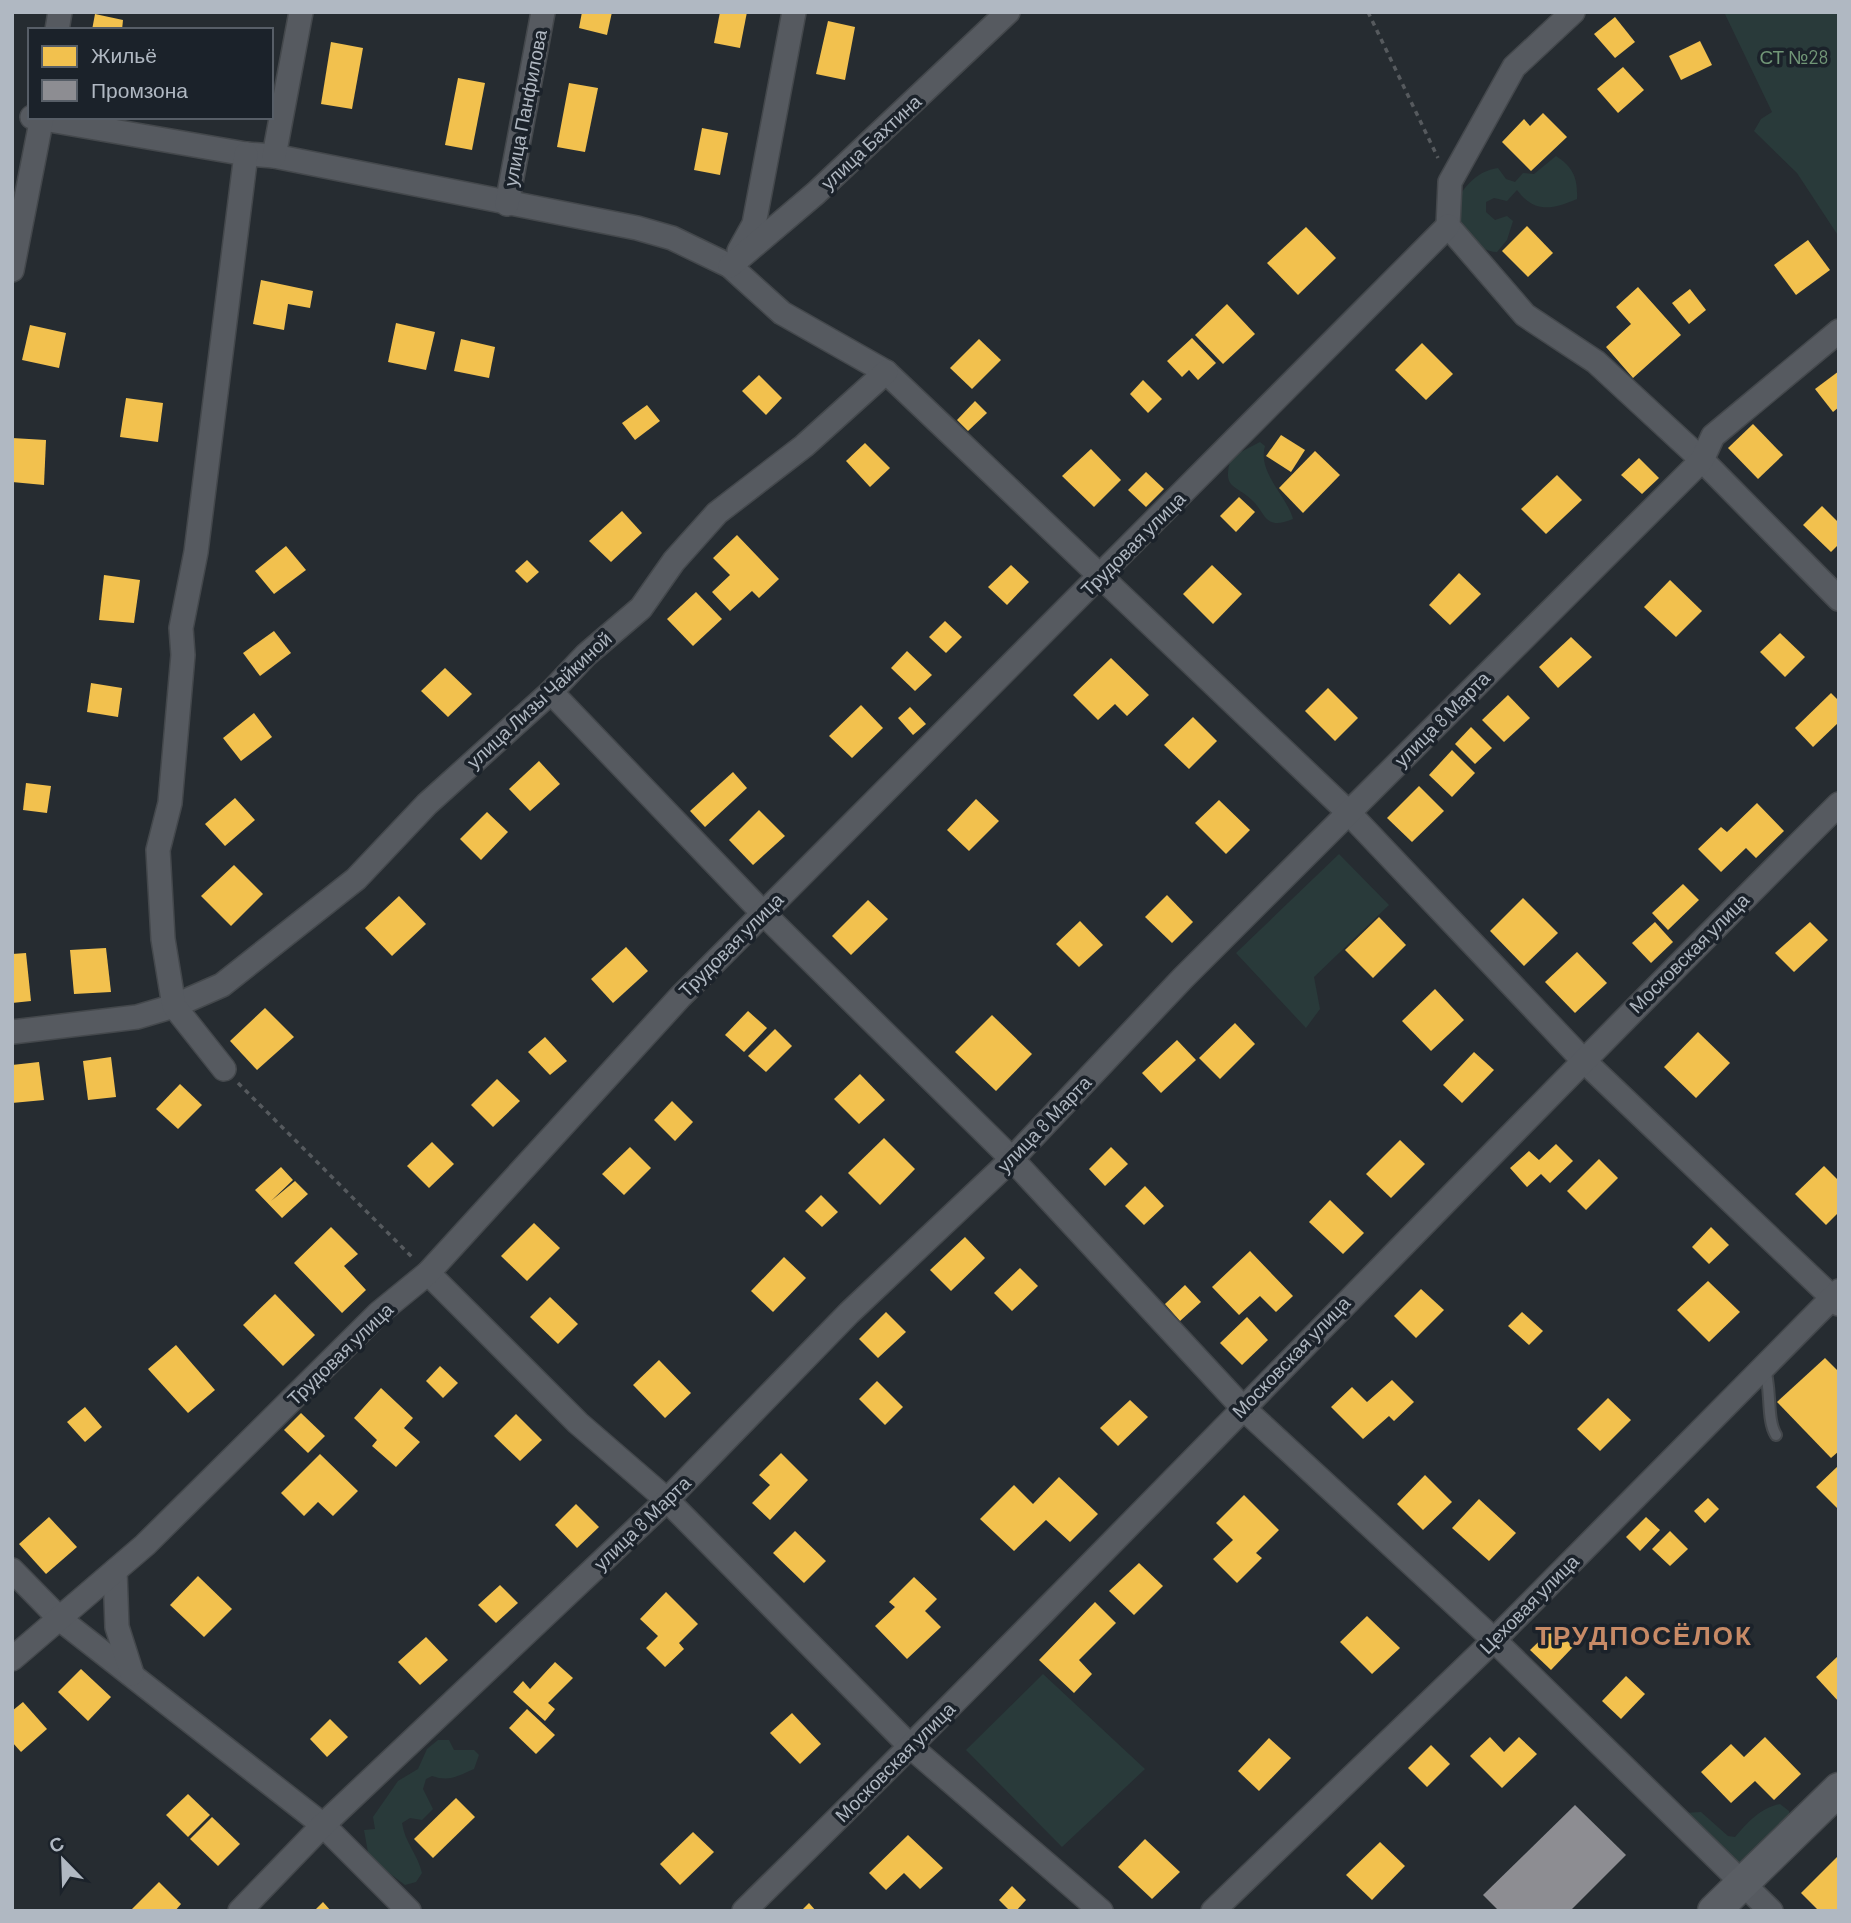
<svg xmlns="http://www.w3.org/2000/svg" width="1851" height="1923" font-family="Barlow,sans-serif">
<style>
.green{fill:#293a3a}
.homes{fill:#f2c14e}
.industry{fill:#8d8d92}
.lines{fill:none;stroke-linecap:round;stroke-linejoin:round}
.lane-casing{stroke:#44484c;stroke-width:14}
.street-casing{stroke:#44484c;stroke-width:26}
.secondary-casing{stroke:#44484c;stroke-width:35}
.path{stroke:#565a5e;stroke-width:3.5;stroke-dasharray:5 5;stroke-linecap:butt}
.lane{stroke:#565a60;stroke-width:10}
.street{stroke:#565a60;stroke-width:23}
.secondary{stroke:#5a5e64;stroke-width:32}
.labels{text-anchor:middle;stroke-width:7;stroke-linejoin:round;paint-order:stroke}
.park-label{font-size:19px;fill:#719677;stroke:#1b222a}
.street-label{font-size:19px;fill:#b0b8c2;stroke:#1b222a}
.district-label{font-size:26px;font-weight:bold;letter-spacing:2px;fill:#c78a66;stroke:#1b222a}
</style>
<rect width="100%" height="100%" fill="#262c31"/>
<g class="green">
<polygon points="1724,12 1839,12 1839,237 1797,173 1754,131 1761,119 1772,112"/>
<path d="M 1556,156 C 1573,167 1578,178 1577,199 C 1553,209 1535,214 1517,190 L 1507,201 L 1494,198 L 1486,202 L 1486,212 L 1495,220 L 1507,216 L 1513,221 L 1507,240 L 1497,252 C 1476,252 1462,226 1453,209 C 1461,189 1476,171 1498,168 L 1506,179 L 1515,182 L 1523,173 L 1534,174 Z"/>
<path d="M 1260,442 L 1265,446 C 1257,472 1287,496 1293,519 C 1265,531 1266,514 1253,501 C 1234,483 1222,490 1231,457 Z"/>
<polygon points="1339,854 1389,905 1314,977 1320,1009 1306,1028 1236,953"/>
<polygon points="1043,1674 1145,1769 1062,1847 966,1750"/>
<path d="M 438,1740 L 449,1740 L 454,1750 L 474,1750 L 479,1755 L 474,1769 C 458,1776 449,1782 432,1776 L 426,1779 L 423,1789 L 433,1809 L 422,1820 L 410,1818 L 402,1823 C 405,1843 417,1853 422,1873 L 416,1882 L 405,1885 L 369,1858 L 364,1830 L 375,1829 L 373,1817 L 398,1781 L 418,1769 L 427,1749 Z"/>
<path d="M 1780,1804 L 1789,1811 L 1791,1824 L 1745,1866 L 1735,1866 L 1684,1813 L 1701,1812 L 1728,1836 L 1735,1837 C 1748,1822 1760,1808 1780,1804 Z"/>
</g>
<g class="homes">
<polygon points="582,12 612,12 607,35 579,28"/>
<polygon points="720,12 747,12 740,48 714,43"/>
<polygon points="95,14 123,20 122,30 92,30"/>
<polygon points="1615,17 1635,42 1615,58 1594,34"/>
<polygon points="828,21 855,27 845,80 816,74"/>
<polygon points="1700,41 1712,65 1681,80 1669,56"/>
<polygon points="331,42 363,48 352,109 321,104"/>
<polygon points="1623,67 1644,90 1618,113 1597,89"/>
<polygon points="458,78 485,83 472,150 445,145"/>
<polygon points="569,83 598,88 585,152 557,147"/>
<polygon points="1543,113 1567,137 1531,171 1502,142 1524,119 1530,126"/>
<polygon points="702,128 728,133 720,175 694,170"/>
<polygon points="1527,226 1553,253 1528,277 1502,251"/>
<polygon points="1306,227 1336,258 1298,295 1267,263"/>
<polygon points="1808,240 1830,270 1796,295 1774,265"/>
<polygon points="261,280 313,291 310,308 288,304 284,330 253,324"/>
<polygon points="1638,287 1681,335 1633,378 1606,347 1631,324 1616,307"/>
<polygon points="1690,289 1706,310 1689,324 1672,303"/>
<polygon points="1227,304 1255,334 1223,364 1195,335"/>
<polygon points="396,323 435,332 426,370 388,362"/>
<polygon points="30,325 66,333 59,368 22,360"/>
<polygon points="1192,338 1216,363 1198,380 1189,370 1182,377 1167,361"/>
<polygon points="461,339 495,347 489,378 454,371"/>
<polygon points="979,339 1001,360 972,389 950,368"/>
<polygon points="1422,343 1453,374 1426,400 1395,370"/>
<polygon points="1839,371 1839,407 1833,412 1815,389"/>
<polygon points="759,375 782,398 766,415 742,391"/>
<polygon points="1143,380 1162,399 1148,413 1130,394"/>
<polygon points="126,398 163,403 158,442 120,437"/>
<polygon points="975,401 987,413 968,431 957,420"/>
<polygon points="647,405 660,421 635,440 622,423"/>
<polygon points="1753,424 1783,455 1758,479 1728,448"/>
<polygon points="1281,435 1305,450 1291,472 1266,456"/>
<polygon points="12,438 46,440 44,485 12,482"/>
<polygon points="865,443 890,468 870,487 846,461"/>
<polygon points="1091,449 1121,480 1094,507 1062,476"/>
<polygon points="1315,451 1340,475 1303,513 1279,488"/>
<polygon points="1639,458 1659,478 1642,494 1621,475"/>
<polygon points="1146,472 1164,489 1146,507 1128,490"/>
<polygon points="1557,475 1582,500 1546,534 1521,509"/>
<polygon points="1239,497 1255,512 1236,532 1220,516"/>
<polygon points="1822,506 1839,523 1839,544 1831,552 1803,525"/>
<polygon points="622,511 642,533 611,562 589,541"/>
<polygon points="737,535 779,579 759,598 752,591 730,611 712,592 730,575 713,558"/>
<polygon points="286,546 306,570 274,594 255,571"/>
<polygon points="527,560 539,572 527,583 515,571"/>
<polygon points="1011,565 1029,582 1007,605 988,587"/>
<polygon points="1212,565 1242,594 1213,624 1183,594"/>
<polygon points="1459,573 1481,594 1450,625 1429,605"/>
<polygon points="104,575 140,580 134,623 99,620"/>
<polygon points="1670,580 1702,611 1676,637 1644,607"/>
<polygon points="696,592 722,619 693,646 667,619"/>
<polygon points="945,621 962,637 946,653 929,637"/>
<polygon points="274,631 291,653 260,676 243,653"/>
<polygon points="1780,633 1805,657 1785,677 1760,652"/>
<polygon points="1571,637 1592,657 1558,688 1539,667"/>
<polygon points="907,651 932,675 915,691 891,668"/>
<polygon points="1111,658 1149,695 1127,716 1115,704 1098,720 1073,695"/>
<polygon points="445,668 472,694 448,717 421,691"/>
<polygon points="91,683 122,688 118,717 87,712"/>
<polygon points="1328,688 1358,718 1335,741 1305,711"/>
<polygon points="1831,693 1839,701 1839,722 1813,747 1795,728"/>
<polygon points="1508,695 1530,718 1504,742 1482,720"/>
<polygon points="861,705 883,728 852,758 829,736"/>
<polygon points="910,707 926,724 913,735 898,718"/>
<polygon points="254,713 272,737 241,761 223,738"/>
<polygon points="1193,717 1217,741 1189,769 1164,745"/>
<polygon points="1471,727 1492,748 1475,764 1455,744"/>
<polygon points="1452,750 1475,773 1452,797 1429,775"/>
<polygon points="539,761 560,784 530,811 509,789"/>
<polygon points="733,772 747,788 705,827 690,811"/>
<polygon points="26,783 51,786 47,813 23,810"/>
<polygon points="1419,786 1444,811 1412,842 1387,818"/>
<polygon points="235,798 255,820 225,846 205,824"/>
<polygon points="976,799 999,821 969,851 947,830"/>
<polygon points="1219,800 1250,830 1226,854 1195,823"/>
<polygon points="1757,803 1784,831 1756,858 1746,848 1721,872 1698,849 1721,827 1727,832"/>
<polygon points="759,810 785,836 753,865 729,840"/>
<polygon points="487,812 508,832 481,860 460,839"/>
<polygon points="234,865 263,894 231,926 201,896"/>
<polygon points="1683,884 1699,900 1668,930 1652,913"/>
<polygon points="1167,895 1193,922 1172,943 1145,917"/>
<polygon points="399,896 426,924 392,956 365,928"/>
<polygon points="1523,898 1558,933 1524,966 1490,931"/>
<polygon points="868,900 888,919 851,955 832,936"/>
<polygon points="1379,917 1406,945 1373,978 1345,950"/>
<polygon points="1080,921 1103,945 1079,967 1056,944"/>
<polygon points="1655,922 1673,942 1651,963 1632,943"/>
<polygon points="1810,922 1828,940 1794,972 1775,953"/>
<polygon points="626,947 648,971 613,1003 591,979"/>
<polygon points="106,948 111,992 74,994 70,950"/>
<polygon points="1577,952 1607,983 1575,1013 1545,982"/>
<polygon points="26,953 31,1001 12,1003 12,954"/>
<polygon points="1435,989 1464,1020 1431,1051 1402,1021"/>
<polygon points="265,1008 294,1037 257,1070 230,1041"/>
<polygon points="748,1011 767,1028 744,1052 725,1035"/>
<polygon points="992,1015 1032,1054 996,1091 955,1052"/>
<polygon points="1235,1023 1255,1044 1220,1079 1199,1058"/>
<polygon points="775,1029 792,1046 766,1072 748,1056"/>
<polygon points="1698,1032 1730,1063 1696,1098 1664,1067"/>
<polygon points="545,1037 567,1061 550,1075 528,1052"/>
<polygon points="1177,1040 1196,1060 1161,1093 1142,1073"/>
<polygon points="1474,1052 1494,1070 1462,1103 1443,1085"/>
<polygon points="111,1057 116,1097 88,1100 83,1061"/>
<polygon points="39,1062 44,1100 12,1103 12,1065"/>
<polygon points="860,1074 885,1100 859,1124 834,1099"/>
<polygon points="497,1079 520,1101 493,1127 471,1105"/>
<polygon points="180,1084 202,1105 178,1129 156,1109"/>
<polygon points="672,1101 693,1122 675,1141 654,1120"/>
<polygon points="884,1138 915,1169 880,1205 848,1173"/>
<polygon points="1400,1140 1425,1164 1391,1198 1366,1174"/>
<polygon points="432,1142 454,1164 429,1188 407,1166"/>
<polygon points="1556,1144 1573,1161 1550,1183 1541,1174 1527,1187 1510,1168 1529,1151 1539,1160"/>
<polygon points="630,1147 651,1168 624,1195 602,1174"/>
<polygon points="1111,1147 1128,1164 1105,1186 1089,1169"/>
<polygon points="1599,1159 1618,1178 1586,1210 1567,1191"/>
<polygon points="1824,1166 1839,1181 1839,1212 1826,1225 1795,1194"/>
<polygon points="281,1167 293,1180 271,1201 295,1181 308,1194 282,1218 255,1190"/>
<polygon points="1145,1186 1164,1206 1144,1225 1125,1206"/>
<polygon points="821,1195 838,1212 822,1227 805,1211"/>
<polygon points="1330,1200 1364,1233 1343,1254 1309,1222"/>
<polygon points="534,1223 560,1248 527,1281 501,1256"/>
<polygon points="331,1227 358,1254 344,1266 366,1290 342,1313 294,1263"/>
<polygon points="1711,1227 1729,1245 1709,1264 1692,1247"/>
<polygon points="965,1237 985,1258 951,1291 930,1270"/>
<polygon points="1250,1251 1293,1296 1276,1312 1260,1296 1239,1315 1212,1287"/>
<polygon points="784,1257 806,1278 773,1312 751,1291"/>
<polygon points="1020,1268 1038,1286 1012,1311 994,1293"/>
<polygon points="1708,1281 1740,1312 1709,1342 1677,1310"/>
<polygon points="1185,1285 1201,1302 1180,1321 1165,1304"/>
<polygon points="1421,1289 1444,1310 1416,1338 1394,1316"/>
<polygon points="275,1294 315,1335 283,1366 243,1325"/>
<polygon points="550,1297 578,1324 558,1344 530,1317"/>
<polygon points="886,1312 906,1332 878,1358 859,1339"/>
<polygon points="1522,1312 1543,1331 1529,1345 1508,1326"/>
<polygon points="1247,1317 1268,1340 1242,1365 1220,1343"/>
<polygon points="176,1345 215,1390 188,1413 148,1369"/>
<polygon points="1825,1358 1839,1372 1839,1451 1831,1458 1777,1402"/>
<polygon points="659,1360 691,1393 665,1418 633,1385"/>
<polygon points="440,1366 458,1383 443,1398 426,1381"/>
<polygon points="1392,1380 1414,1402 1394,1421 1389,1416 1363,1439 1331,1407 1352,1387 1367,1402"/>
<polygon points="877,1381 903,1407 885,1425 859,1399"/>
<polygon points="381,1388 413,1418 404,1428 420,1442 396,1467 372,1446 377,1440 354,1418"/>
<polygon points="1608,1398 1631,1420 1600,1451 1577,1429"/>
<polygon points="1130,1400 1148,1417 1118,1446 1100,1428"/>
<polygon points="85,1407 102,1427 85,1442 67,1422"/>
<polygon points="301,1413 325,1436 308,1453 284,1430"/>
<polygon points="516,1414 542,1440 520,1461 494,1436"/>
<polygon points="781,1453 808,1480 770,1520 752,1503 770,1485 759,1475"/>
<polygon points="320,1454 358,1491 333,1516 318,1502 304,1516 281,1493"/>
<polygon points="1839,1465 1839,1510 1816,1487"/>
<polygon points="1425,1475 1452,1502 1423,1530 1397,1504"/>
<polygon points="1059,1477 1098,1514 1070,1542 1046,1520 1014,1551 980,1519 1014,1485 1033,1504"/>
<polygon points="1244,1495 1279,1530 1256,1553 1262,1558 1237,1583 1213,1559 1233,1540 1216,1523"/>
<polygon points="1708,1498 1719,1509 1705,1523 1694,1511"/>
<polygon points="1479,1499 1516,1533 1489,1561 1452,1528"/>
<polygon points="576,1504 599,1527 577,1548 555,1525"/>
<polygon points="49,1517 77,1547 46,1574 19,1544"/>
<polygon points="1646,1517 1660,1530 1640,1551 1626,1537"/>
<polygon points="795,1531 826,1561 804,1583 773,1553"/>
<polygon points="1670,1531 1688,1549 1670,1566 1652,1549"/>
<polygon points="1139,1563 1163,1586 1134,1615 1109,1591"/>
<polygon points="198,1576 232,1609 204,1637 170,1605"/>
<polygon points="914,1577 937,1599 925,1611 941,1627 907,1659 875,1626 895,1607 889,1602"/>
<polygon points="500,1585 518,1603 496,1623 478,1605"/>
<polygon points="666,1592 698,1624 679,1643 684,1649 665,1667 646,1648 658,1636 640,1619"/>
<polygon points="1095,1602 1116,1623 1079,1660 1092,1674 1074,1693 1039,1660"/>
<polygon points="1367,1616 1400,1648 1372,1674 1340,1642"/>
<polygon points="1554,1627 1573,1647 1551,1670 1530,1650"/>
<polygon points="426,1637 448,1660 420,1685 398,1662"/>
<polygon points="1839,1655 1839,1702 1816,1677"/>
<polygon points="555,1662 573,1678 548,1703 555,1709 545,1721 513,1692 523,1681 530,1689"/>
<polygon points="81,1669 111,1697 88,1721 58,1692"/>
<polygon points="1626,1676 1645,1694 1621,1719 1602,1701"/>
<polygon points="23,1702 47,1729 21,1752 12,1742 12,1711"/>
<polygon points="527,1709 555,1735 536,1754 509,1728"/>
<polygon points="792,1713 821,1744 800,1764 770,1733"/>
<polygon points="330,1719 348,1737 327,1757 310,1739"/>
<polygon points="1490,1737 1504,1752 1519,1737 1537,1754 1502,1788 1470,1756"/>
<polygon points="1765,1737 1801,1774 1774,1800 1755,1781 1731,1803 1701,1772 1731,1744 1744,1757"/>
<polygon points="1269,1738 1291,1758 1259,1791 1238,1771"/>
<polygon points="1431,1745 1450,1764 1427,1787 1408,1768"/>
<polygon points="188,1794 210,1815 188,1837 166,1815"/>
<polygon points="456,1798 475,1817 433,1858 414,1839"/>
<polygon points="212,1817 240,1844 218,1866 190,1839"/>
<polygon points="693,1832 714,1852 680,1885 660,1864"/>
<polygon points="908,1835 943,1868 920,1889 904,1873 886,1890 869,1873"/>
<polygon points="1145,1839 1180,1872 1152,1899 1118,1867"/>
<polygon points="1380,1842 1405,1866 1372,1900 1346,1875"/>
<polygon points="1839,1855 1839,1911 1819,1911 1801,1893"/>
<polygon points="159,1882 181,1904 175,1911 134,1911 132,1909"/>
<polygon points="1012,1886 1026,1900 1016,1911 1010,1911 999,1900"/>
<polygon points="323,1902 331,1911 314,1911"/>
<polygon points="809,1903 816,1911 801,1911"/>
</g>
<polygon class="industry" points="1575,1805 1626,1855 1570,1911 1499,1911 1483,1895"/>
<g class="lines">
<defs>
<path id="lane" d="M 1764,1366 C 1772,1388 1766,1419 1776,1435"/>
<g id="street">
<polyline points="1573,12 1514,67 1450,182 1448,226 1525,315 1596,362 1702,460 1839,599"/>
<polyline points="57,30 60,12"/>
<polyline points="32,117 246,154 274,156 637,228 672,238 730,266 782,313 886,372 1348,812 1582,1059 1839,1304"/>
<polyline points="274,156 301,12"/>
<polyline points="507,204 543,12"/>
<polyline points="739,251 754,224 794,12"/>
<polyline points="730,266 816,193 1008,12"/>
<polyline points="12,270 42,117"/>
<polyline points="551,692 763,913 1012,1159 1242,1407 1494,1640 1771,1911"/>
<polyline points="12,1032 137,1017 174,1006 222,985 356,879 427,804 551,692 586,655 641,608 674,561 717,513 804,446 886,372"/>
<polyline points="224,1069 174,1006 163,939 158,850 170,803 183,655 181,628 196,552 246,154"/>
<polyline points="428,1273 578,1423 667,1500 911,1747 1101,1911"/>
<polyline points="12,1570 61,1620 323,1825 409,1911"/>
<polyline points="115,1571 117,1627 132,1674"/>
<polyline points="12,1659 145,1545 379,1313 428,1273 680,997 1448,226"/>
<polyline points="240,1911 323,1825 667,1500 849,1313 1012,1159 1183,978 1702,460 1713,436 1839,331"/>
<path d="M 744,1911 C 1115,1547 1471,1170 1839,804"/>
<polyline points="1213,1911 1494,1640 1839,1291"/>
</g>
<polyline id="secondary" points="1714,1911 1839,1789"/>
</defs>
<use href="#lane" class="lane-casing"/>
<use href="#street" class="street-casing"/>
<use href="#secondary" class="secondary-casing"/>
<g class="path">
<polyline points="1368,12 1438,158"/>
<polyline points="238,1083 413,1258"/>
</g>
<use href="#lane" class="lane"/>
<use href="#street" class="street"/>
<use href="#secondary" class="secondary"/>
</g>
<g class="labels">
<g class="park-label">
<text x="1794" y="64">СТ №28</text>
</g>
<g class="street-label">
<text transform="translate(525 108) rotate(-79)" y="7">улица Панфилова</text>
<text transform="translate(871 142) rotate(-43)" y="7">улица Бахтина</text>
<text transform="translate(1133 544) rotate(-45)" y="7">Трудовая улица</text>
<text transform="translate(539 700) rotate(-43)" y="7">улица Лизы Чайкиной</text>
<text transform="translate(1442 719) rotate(-45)" y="7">улица 8 Марта</text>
<text transform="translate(731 945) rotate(-45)" y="7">Трудовая улица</text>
<text transform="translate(1689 953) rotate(-45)" y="7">Московская улица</text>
<text transform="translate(1044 1124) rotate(-46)" y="7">улица 8 Марта</text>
<text transform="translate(340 1354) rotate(-44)" y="7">Трудовая улица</text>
<text transform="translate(1291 1357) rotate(-46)" y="7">Московская улица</text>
<text transform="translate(642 1523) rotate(-44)" y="7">улица 8 Марта</text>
<text transform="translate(1529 1604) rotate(-45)" y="7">Цеховая улица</text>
<text transform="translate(895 1762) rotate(-45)" y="7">Московская улица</text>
</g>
<g class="district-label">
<text x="1644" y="1645">ТРУДПОСЁЛОК</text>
</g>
</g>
<rect width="1851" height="1923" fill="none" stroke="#b0b8c2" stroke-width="28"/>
<rect x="28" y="28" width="245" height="91" fill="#1b222a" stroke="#575e67" stroke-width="2"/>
<rect x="42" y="46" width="35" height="21" fill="#f2c14e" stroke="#575e67" stroke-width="2"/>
<text x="91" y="63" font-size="21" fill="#b0b8c2">Жильё</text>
<rect x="42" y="80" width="35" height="21" fill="#8d8d92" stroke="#575e67" stroke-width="2"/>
<text x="91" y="98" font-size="21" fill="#b0b8c2">Промзона</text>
<g transform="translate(63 1860) rotate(337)" stroke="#1b222a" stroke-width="5" paint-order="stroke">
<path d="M0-5L12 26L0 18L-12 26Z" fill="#b0b8c2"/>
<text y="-10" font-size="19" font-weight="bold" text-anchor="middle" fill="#b0b8c2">С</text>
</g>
</svg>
